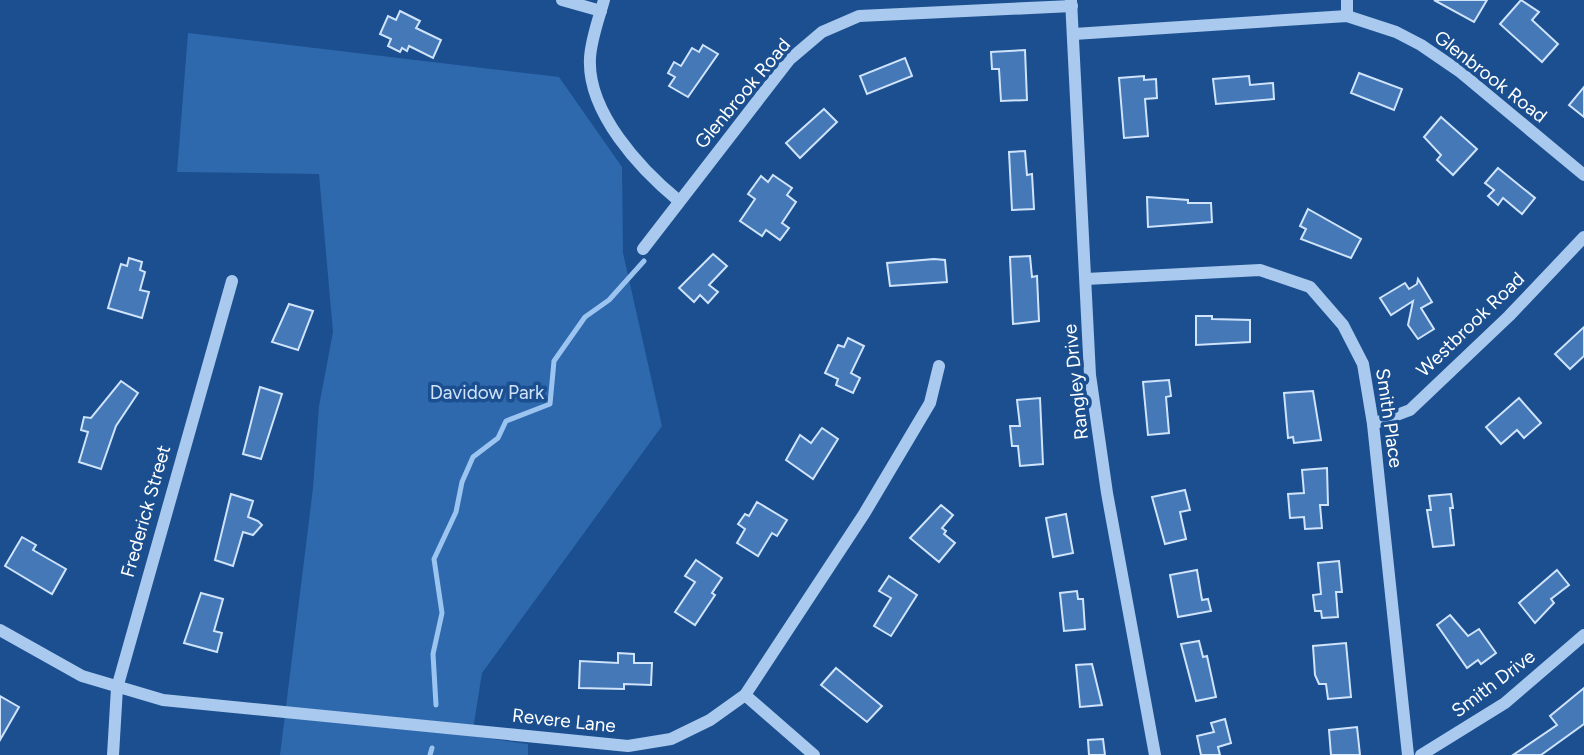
<svg xmlns="http://www.w3.org/2000/svg" width="1584" height="755" font-family="Figtree,sans-serif">
<style>
.green{fill:#2e69ad}
.lines{fill:none;stroke-linecap:round;stroke-linejoin:round}
.stream{stroke:#9cc4f0;stroke-width:5}
.building{fill:#4478b7;stroke:#cfe3fa;stroke-width:2}
.minor{stroke:#a9c9ee;stroke-width:12}
.labels{text-anchor:middle;stroke-width:7;stroke-linejoin:round;paint-order:stroke}
.street-label{font-size:19px;fill:#fff;stroke:#1b4f8f}
.park-label{font-size:19px;fill:#cfe3fa;stroke:#1b4f8f}
</style>
<rect width="100%" height="100%" fill="#1b4f8f"/>
<polygon class="green" points="188,33 559,77 622,167 623,253 662,426 482,673 472,736 528,744 528,755 280,755 313,488 319,406 333,332 319,174 177,172"/>
<g class="lines">
<g class="stream">
<polyline points="436,705 433,654 442,613 434,559 456,512 462,482 473,457 498,438 506,421 550,404 554,361 585,317 609,300 644,261"/>
<polyline points="430,755 432,748"/>
</g>
</g>
<g class="building">
<polygon points="1434,0 1487,0 1474,22"/>
<polygon points="1521,0 1539,12 1532,20 1558,44 1542,62 1500,24"/>
<polygon points="400,11 420,21 416,28 441,40 433,58 409,46 407,51 402,48 400,52 388,46 391,39 380,34 388,16 396,20"/>
<polygon points="703,45 718,54 688,97 669,86 675,77 668,73 674,62 681,66 692,48 699,52"/>
<polygon points="1025,50 1027,100 1001,101 999,69 992,69 991,52"/>
<polygon points="905,58 912,76 867,94 860,76"/>
<polygon points="1359,73 1402,89 1394,110 1351,93"/>
<polygon points="1144,76 1144,80 1156,79 1157,98 1145,99 1148,136 1124,138 1119,78"/>
<polygon points="1249,76 1250,85 1273,83 1274,99 1216,104 1213,79"/>
<polygon points="1584,87 1584,117 1569,105"/>
<polygon points="824,109 837,122 800,158 786,143"/>
<polygon points="1441,117 1477,149 1453,175 1437,160 1441,155 1424,137"/>
<polygon points="1025,151 1027,175 1032,174 1034,209 1012,210 1009,152"/>
<polygon points="1498,168 1535,198 1522,214 1503,198 1498,205 1488,196 1494,190 1485,183"/>
<polygon points="773,175 792,188 787,195 796,202 782,223 789,228 780,240 766,230 762,236 740,221 755,199 748,194 761,176 768,182"/>
<polygon points="1147,197 1188,200 1188,203 1211,203 1212,222 1148,227"/>
<polygon points="1308,209 1361,239 1351,258 1301,239 1306,229 1300,226"/>
<polygon points="713,254 727,266 709,285 718,292 708,303 700,295 694,302 679,288"/>
<polygon points="1030,256 1032,277 1037,276 1039,321 1013,324 1010,257"/>
<polygon points="129,258 142,262 140,270 145,272 140,290 149,292 142,318 108,308 121,264 127,266"/>
<polygon points="934,259 945,260 947,282 890,286 887,263"/>
<polygon points="1418,279 1432,302 1421,308 1434,329 1418,339 1408,325 1413,301 1391,315 1380,298 1405,283 1409,289 1417,284"/>
<polygon points="289,304 313,311 298,350 272,342"/>
<polygon points="1196,316 1212,316 1212,319 1250,320 1250,342 1196,345"/>
<polygon points="1584,327 1584,356 1570,369 1555,354"/>
<polygon points="848,338 864,346 851,373 860,378 853,393 836,385 838,379 825,373 838,345 844,347"/>
<polygon points="1169,380 1171,396 1166,397 1169,433 1148,435 1143,382"/>
<polygon points="121,381 138,393 116,426 101,469 79,462 88,432 81,430 84,417 91,418"/>
<polygon points="260,387 282,394 261,459 243,454"/>
<polygon points="1313,391 1321,440 1294,443 1293,437 1288,438 1284,393"/>
<polygon points="1040,398 1043,464 1020,466 1018,446 1012,446 1010,426 1020,426 1017,400"/>
<polygon points="1519,398 1541,423 1524,438 1517,430 1501,444 1486,427"/>
<polygon points="822,428 838,439 813,479 786,460 800,435 811,443"/>
<polygon points="1327,468 1328,505 1320,505 1322,528 1305,529 1304,517 1290,518 1288,494 1304,493 1302,470"/>
<polygon points="1185,490 1190,510 1180,512 1186,539 1165,544 1152,497"/>
<polygon points="231,494 253,501 248,517 258,521 262,525 253,535 243,532 233,566 215,560"/>
<polygon points="1451,494 1453,508 1450,508 1454,545 1433,547 1427,510 1431,510 1429,496"/>
<polygon points="757,502 787,520 777,536 772,533 758,556 737,543 745,529 738,524 745,514 749,516"/>
<polygon points="941,505 953,515 942,528 946,531 944,534 955,543 939,562 910,538"/>
<polygon points="1066,514 1073,553 1053,557 1046,518"/>
<polygon points="22,537 36,545 33,550 66,569 52,594 5,566"/>
<polygon points="696,560 722,578 712,593 715,595 695,625 675,612 695,582 685,576"/>
<polygon points="1339,561 1342,592 1336,592 1338,617 1322,618 1321,611 1315,611 1313,595 1321,594 1318,563"/>
<polygon points="1197,570 1202,600 1208,599 1211,611 1178,617 1170,575"/>
<polygon points="1557,570 1569,585 1551,599 1554,603 1535,623 1519,603"/>
<polygon points="889,576 917,595 891,636 874,626 891,598 879,591"/>
<polygon points="1077,591 1078,599 1083,599 1085,629 1064,631 1060,593"/>
<polygon points="201,593 223,599 214,631 222,633 217,652 184,643"/>
<polygon points="1450,615 1468,636 1479,629 1496,653 1481,664 1478,660 1467,668 1437,625"/>
<polygon points="1199,641 1203,657 1207,656 1216,697 1196,701 1181,644"/>
<polygon points="1346,643 1351,697 1328,699 1326,684 1319,684 1315,675 1313,646"/>
<polygon points="618,653 634,654 634,663 652,663 651,685 624,684 624,689 579,688 580,661 618,663"/>
<polygon points="1092,664 1102,705 1080,707 1076,665"/>
<polygon points="836,668 882,706 867,722 821,685"/>
<polygon points="1584,688 1584,724 1541,755 1513,755 1557,725 1550,716"/>
<polygon points="0,696 19,707 0,740"/>
<polygon points="1225,719 1231,743 1218,747 1220,755 1201,755 1197,736 1214,732 1211,723"/>
<polygon points="1357,727 1360,755 1331,755 1329,730"/>
<polygon points="1103,739 1105,755 1089,755 1088,740"/>
</g>
<g class="lines">
<g class="minor">
<polyline points="562,0 601,11"/>
<path d="M 604,0 C 599,18 591,39 590,58 C 587,112 640,169 679,201"/>
<polyline points="1071,0 1090,375 1107,493 1155,755"/>
<polyline points="1347,0 1347,16"/>
<polyline points="1074,34 1347,16 1396,32 1421,45 1459,71 1584,175"/>
<polyline points="643,249 789,60 822,32 859,16 1072,6"/>
<polyline points="1086,279 1260,270 1310,287 1343,325 1363,364 1373,424 1408,755"/>
<polyline points="1373,424 1410,410 1509,316 1584,237"/>
<polyline points="0,630 82,676 163,700 628,746 671,739 710,720 745,695 864,514 930,403 939,366"/>
<polyline points="745,695 814,755"/>
<polyline points="113,755 117,688 232,281"/>
<polyline points="1421,755 1505,703 1584,635"/>
</g>
</g>
<g class="labels">
<g class="street-label">
<text transform="translate(1491 76) rotate(38)" y="7">Glenbrook Road</text>
<text transform="translate(742 93) rotate(-50)" y="7">Glenbrook Road</text>
<text transform="translate(1470 324) rotate(-44)" y="7">Westbrook Road</text>
<text transform="translate(1075 382) rotate(-96)" y="7">Rangley Drive</text>
<text transform="translate(1390 418) rotate(82)" y="7">Smith Place</text>
<text transform="translate(145 511) rotate(-74)" y="7">Frederick Street</text>
<text transform="translate(1493 683) rotate(-37)" y="7">Smith Drive</text>
<text transform="translate(564 720) rotate(6)" y="7">Revere Lane</text>
</g>
<g class="park-label">
<text x="487" y="399">Davidow Park</text>
</g>
</g>
</svg>
